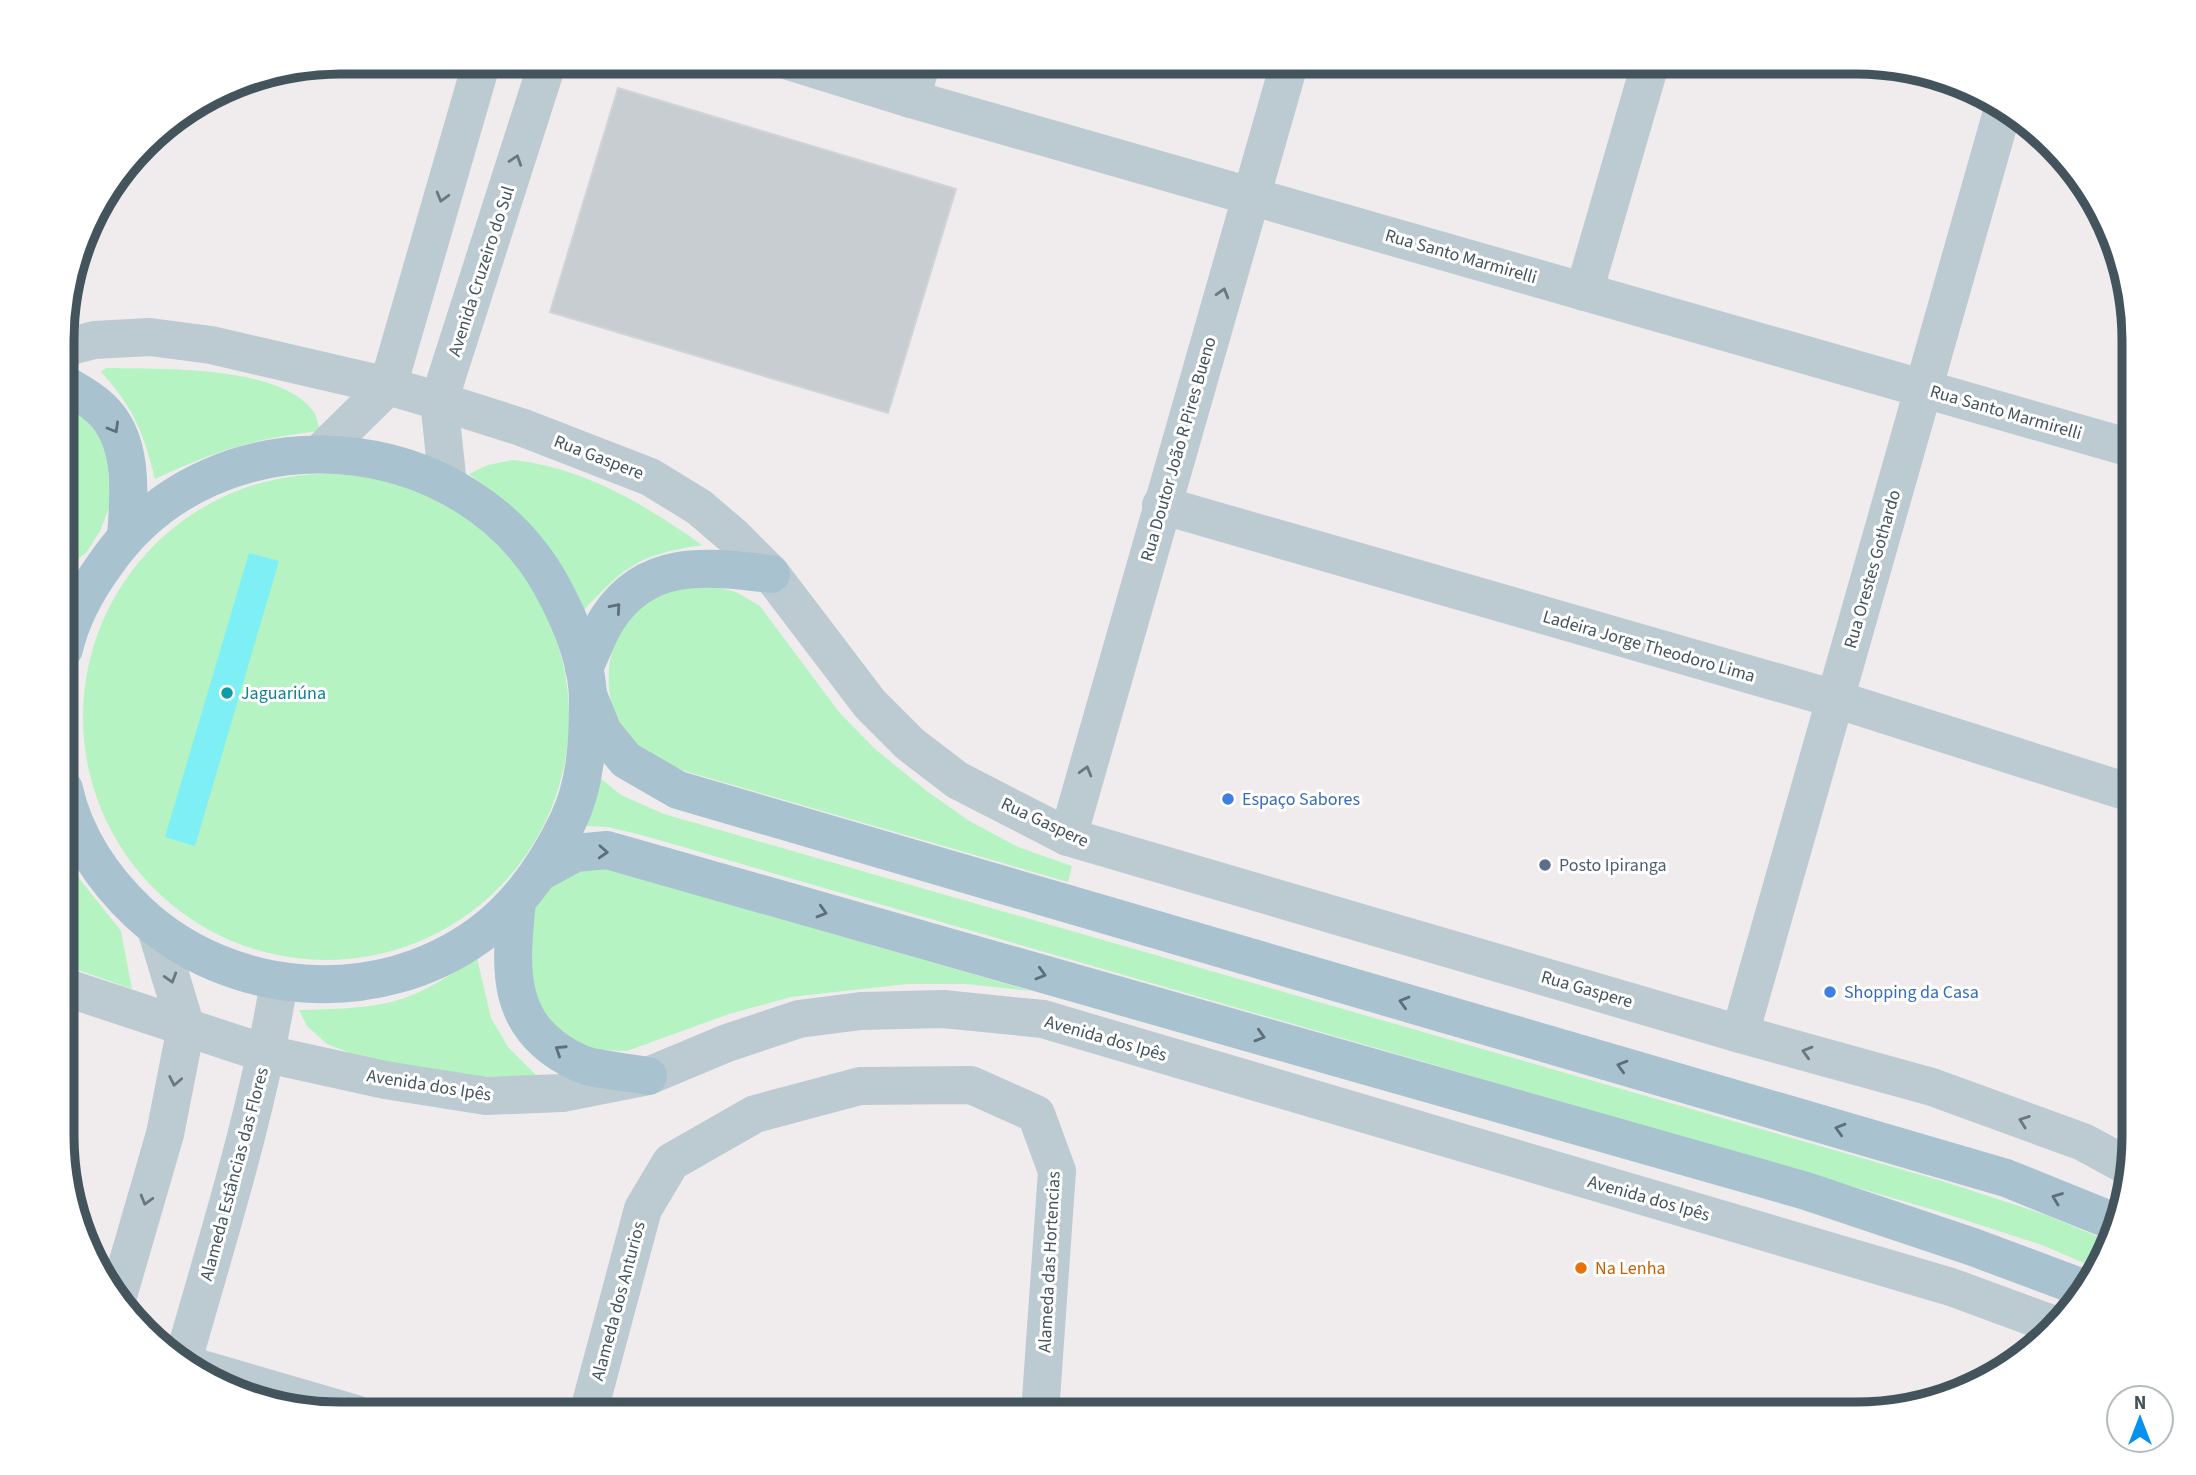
<svg xmlns="http://www.w3.org/2000/svg" width="2196" height="1475" font-family="'Source Sans 3',sans-serif">
<style>
.green{fill:#b5f3c3}
.water{fill:#7deff5}
.building{fill:#c8cdd2;stroke:#d0d4d9;stroke-width:2}
.lines{fill:none;stroke-linecap:round;stroke-linejoin:round}
.minor{stroke:#bbcbd1;stroke-width:38}
.major{stroke:#a9c2cf;stroke-width:38}
.oneway{stroke:#67787f}
.oneway2{stroke:#5c7079}
.culture-dot{fill:#0f9aa8;stroke:#fff;stroke-width:2.5}
.shop-dot{fill:#3f7fe0;stroke:#fff;stroke-width:2.5}
.service-dot{fill:#5c6f8a;stroke:#fff;stroke-width:2.5}
.food-dot{fill:#e8710a;stroke:#fff;stroke-width:2.5}
.labels{text-anchor:middle;stroke-width:6;stroke-linejoin:round;paint-order:stroke}
.street-label{font-size:18px;fill:#43545c;stroke:#fff}
.culture-label{font-size:18px;fill:#0d838f;stroke:#fff;text-anchor:start}
.shop-label{font-size:18px;fill:#366cbe;stroke:#fff;text-anchor:start}
.service-label{font-size:18px;fill:#4e5e75;stroke:#fff;text-anchor:start}
.food-label{font-size:18px;fill:#c56008;stroke:#fff;text-anchor:start}
.rim{fill:none;stroke:#43545c;stroke-width:9}
</style>
<rect width="100%" height="100%" fill="#f0eced"/>
<g class="green">
<path d="M 106,368 C 159,369 280,365 313,411 C 317,416 318,425 320,431 C 256,438 213,451 155,479 C 144,434 133,406 101,372 Z"/>
<polygon points="64,400 71,403 107,445 110,505 100,531 86,553 64,569"/>
<path d="M 512,460 C 583,467 644,504 702,545 C 640,555 627,564 584,610 C 558,551 521,512 469,474 L 488,465 Z"/>
<circle cx="326" cy="717" r="243"/>
<path d="M 687,584 L 707,585 L 736,592 L 760,606 L 839,712 L 875,749 L 928,792 L 971,822 L 1018,847 L 1072,866 L 1068,882 L 688,772 C 669,764 650,759 635,745 C 601,714 600,649 631,615 C 645,599 667,592 687,584 Z"/>
<polygon points="599,777 621,795 664,814 1942,1181 2046,1215 2111,1242 2098,1269 2042,1245 1934,1210 645,836 608,827 584,826"/>
<polygon points="64,848 74,872 121,931 132,989 64,965"/>
<polygon points="604,868 1031,991 966,984 907,984 791,997 729,1014 627,1051 591,1050 545,1020 526,969 535,908 546,891 564,873"/>
<path d="M 477,958 L 491,1018 L 508,1047 L 537,1076 L 474,1077 L 360,1057 L 327,1044 L 307,1026 L 299,1010 C 331,1009 364,1009 395,1001 C 425,993 451,974 477,958 Z"/>
</g>
<polygon class="water" points="249,553 279,561 195,846 165,837"/>
<polygon class="building" points="618,88 956,189 888,413 550,312"/>
<g class="lines">
<g class="minor">
<polyline points="789,61 911,99 2134,449"/>
<polyline points="911,99 922,61"/>
<polyline points="1584,292 1651,61"/>
<polyline points="64,348 94,340 150,337 211,345 388,386 439,401 521,427 650,477 699,507 733,536 771,574 870,704 910,744 957,780 1068,837 1740,1034 1932,1087 2083,1142 2131,1168"/>
<polyline points="320,453 388,386 482,61"/>
<polyline points="448,485 439,401 548,61"/>
<polyline points="1161,505 1835,699 2134,794"/>
<polyline points="1068,837 1290,61"/>
<polyline points="64,987 267,1054 385,1080 486,1096 562,1093 648,1076 727,1043 799,1019 861,1011 943,1009 1043,1019 1951,1287 2052,1324"/>
<polyline points="1740,1034 2004,105"/>
<polyline points="118,1296 165,1134 186,1027 156,929"/>
<polyline points="181,1363 356,1414"/>
<path d="M 182,1364 C 218,1237 258,1112 279,982"/>
<polyline points="588,1414 643,1209 671,1162 755,1114 860,1086 971,1085 1036,1114 1057,1171 1040,1413"/>
</g>
<g class="major">
<path d="M 64,384 C 76,391 90,398 100,408 C 135,440 129,495 126,537"/>
<path d="M 64,649 C 71,619 86,591 104,566 C 213,404 472,422 558,598 C 574,629 588,665 588,701 C 588,741 586,784 568,821 C 547,865 519,906 479,935 C 377,1009 229,998 138,912 C 103,879 74,836 64,789"/>
<path d="M 584,668 C 592,652 598,633 608,618 C 648,557 709,567 771,574"/>
<polyline points="588,695 603,732 626,760 678,790 2006,1178 2120,1224"/>
<polyline points="540,872 575,853 607,850 1806,1191 1973,1247 2088,1290"/>
<path d="M 517,901 C 510,970 504,1028 579,1063 C 594,1070 629,1072 648,1076"/>
</g>
</g>
<defs><path id="oneway-chevron" d="M-2-3.5L2.5 0L-2 3.5" fill="none" stroke-width="1.6" stroke-linecap="round" stroke-linejoin="round" transform="scale(1.75)"/></defs>
<g class="oneway">
<use href="#oneway-chevron" transform="translate(516 160) rotate(-72)"/>
<use href="#oneway-chevron" transform="translate(442 197) rotate(106)"/>
<use href="#oneway-chevron" transform="translate(1223 293) rotate(-74)"/>
<use href="#oneway-chevron" transform="translate(1086 771) rotate(-74)"/>
<use href="#oneway-chevron" transform="translate(171 978) rotate(73)"/>
<use href="#oneway-chevron" transform="translate(1807 1052) rotate(-164)"/>
<use href="#oneway-chevron" transform="translate(175 1081) rotate(101)"/>
<use href="#oneway-chevron" transform="translate(2024 1121) rotate(-160)"/>
<use href="#oneway-chevron" transform="translate(146 1200) rotate(106)"/>
</g>
<g class="oneway2">
<use href="#oneway-chevron" transform="translate(114 428) rotate(60)"/>
<use href="#oneway-chevron" transform="translate(616 608) rotate(-49)"/>
<use href="#oneway-chevron" transform="translate(603 852) rotate(3)"/>
<use href="#oneway-chevron" transform="translate(822 912) rotate(16)"/>
<use href="#oneway-chevron" transform="translate(1041 974) rotate(16)"/>
<use href="#oneway-chevron" transform="translate(1404 1002) rotate(-164)"/>
<use href="#oneway-chevron" transform="translate(1260 1036) rotate(16)"/>
<use href="#oneway-chevron" transform="translate(560 1050) rotate(-147)"/>
<use href="#oneway-chevron" transform="translate(1622 1066) rotate(-164)"/>
<use href="#oneway-chevron" transform="translate(1840 1129) rotate(-164)"/>
<use href="#oneway-chevron" transform="translate(2057 1198) rotate(-159)"/>
</g>
<circle class="culture-dot" cx="227" cy="693" r="7"/>
<g class="shop-dot">
<circle cx="1228" cy="799" r="7"/>
<circle cx="1830" cy="992" r="7"/>
</g>
<circle class="service-dot" cx="1545" cy="865" r="7"/>
<circle class="food-dot" cx="1581" cy="1268" r="7"/>
<g class="labels">
<g class="street-label">
<text transform="translate(1461 256) rotate(16)" y="6">Rua Santo Marmirelli</text>
<text transform="translate(481 271) rotate(-72)" y="6">Avenida Cruzeiro do Sul</text>
<text transform="translate(2006 412) rotate(16)" y="6">Rua Santo Marmirelli</text>
<text transform="translate(1178 449) rotate(-74)" y="6">Rua Doutor João R Pires Bueno</text>
<text transform="translate(599 457) rotate(21)" y="6">Rua Gaspere</text>
<text transform="translate(1872 569) rotate(-74)" y="6">Rua Orestes Gothardo</text>
<text transform="translate(1649 646) rotate(16)" y="6">Ladeira Jorge Theodoro Lima</text>
<text transform="translate(1045 822) rotate(25)" y="6">Rua Gaspere</text>
<text transform="translate(1587 989) rotate(16)" y="6">Rua Gaspere</text>
<text transform="translate(1106 1038) rotate(16)" y="6">Avenida dos Ipês</text>
<text transform="translate(429 1085) rotate(9)" y="6">Avenida dos Ipês</text>
<text transform="translate(234 1174) rotate(-75)" y="6">Alameda Estâncias das Flores</text>
<text transform="translate(1649 1198) rotate(16)" y="6">Avenida dos Ipês</text>
<text transform="translate(1049 1262) rotate(-87)" y="6">Alameda das Hortencias</text>
<text transform="translate(618 1301) rotate(-75)" y="6">Alameda dos Anturios</text>
</g>
<g class="culture-label">
<text x="241" y="699">Jaguariúna</text>
</g>
<g class="shop-label">
<text x="1242" y="805">Espaço Sabores</text>
<text x="1844" y="998">Shopping da Casa</text>
</g>
<g class="service-label">
<text x="1559" y="871">Posto Ipiranga</text>
</g>
<g class="food-label">
<text x="1595" y="1274">Na Lenha</text>
</g>
</g>
<path d="M0 0H2196V1475H0ZM340 74H1856A266 266 0 0 1 2122 340V1136A266 266 0 0 1 1856 1402H340A266 266 0 0 1 74 1136V340A266 266 0 0 1 340 74Z" fill="#fff" fill-rule="evenodd"/>
<path class="rim" d="M340 74H1856A266 266 0 0 1 2122 340V1136A266 266 0 0 1 1856 1402H340A266 266 0 0 1 74 1136V340A266 266 0 0 1 340 74Z"/>
<g transform="translate(2140 1419)"><circle r="33" fill="#ffffff" stroke="#b4bbbe" stroke-width="2"/>
<path d="M0-5L12 26L0 18L-12 26Z" fill="#0691f0"/>
<text y="-10" font-size="19" font-weight="bold" text-anchor="middle" fill="#43545c">N</text>
</g>
</svg>
